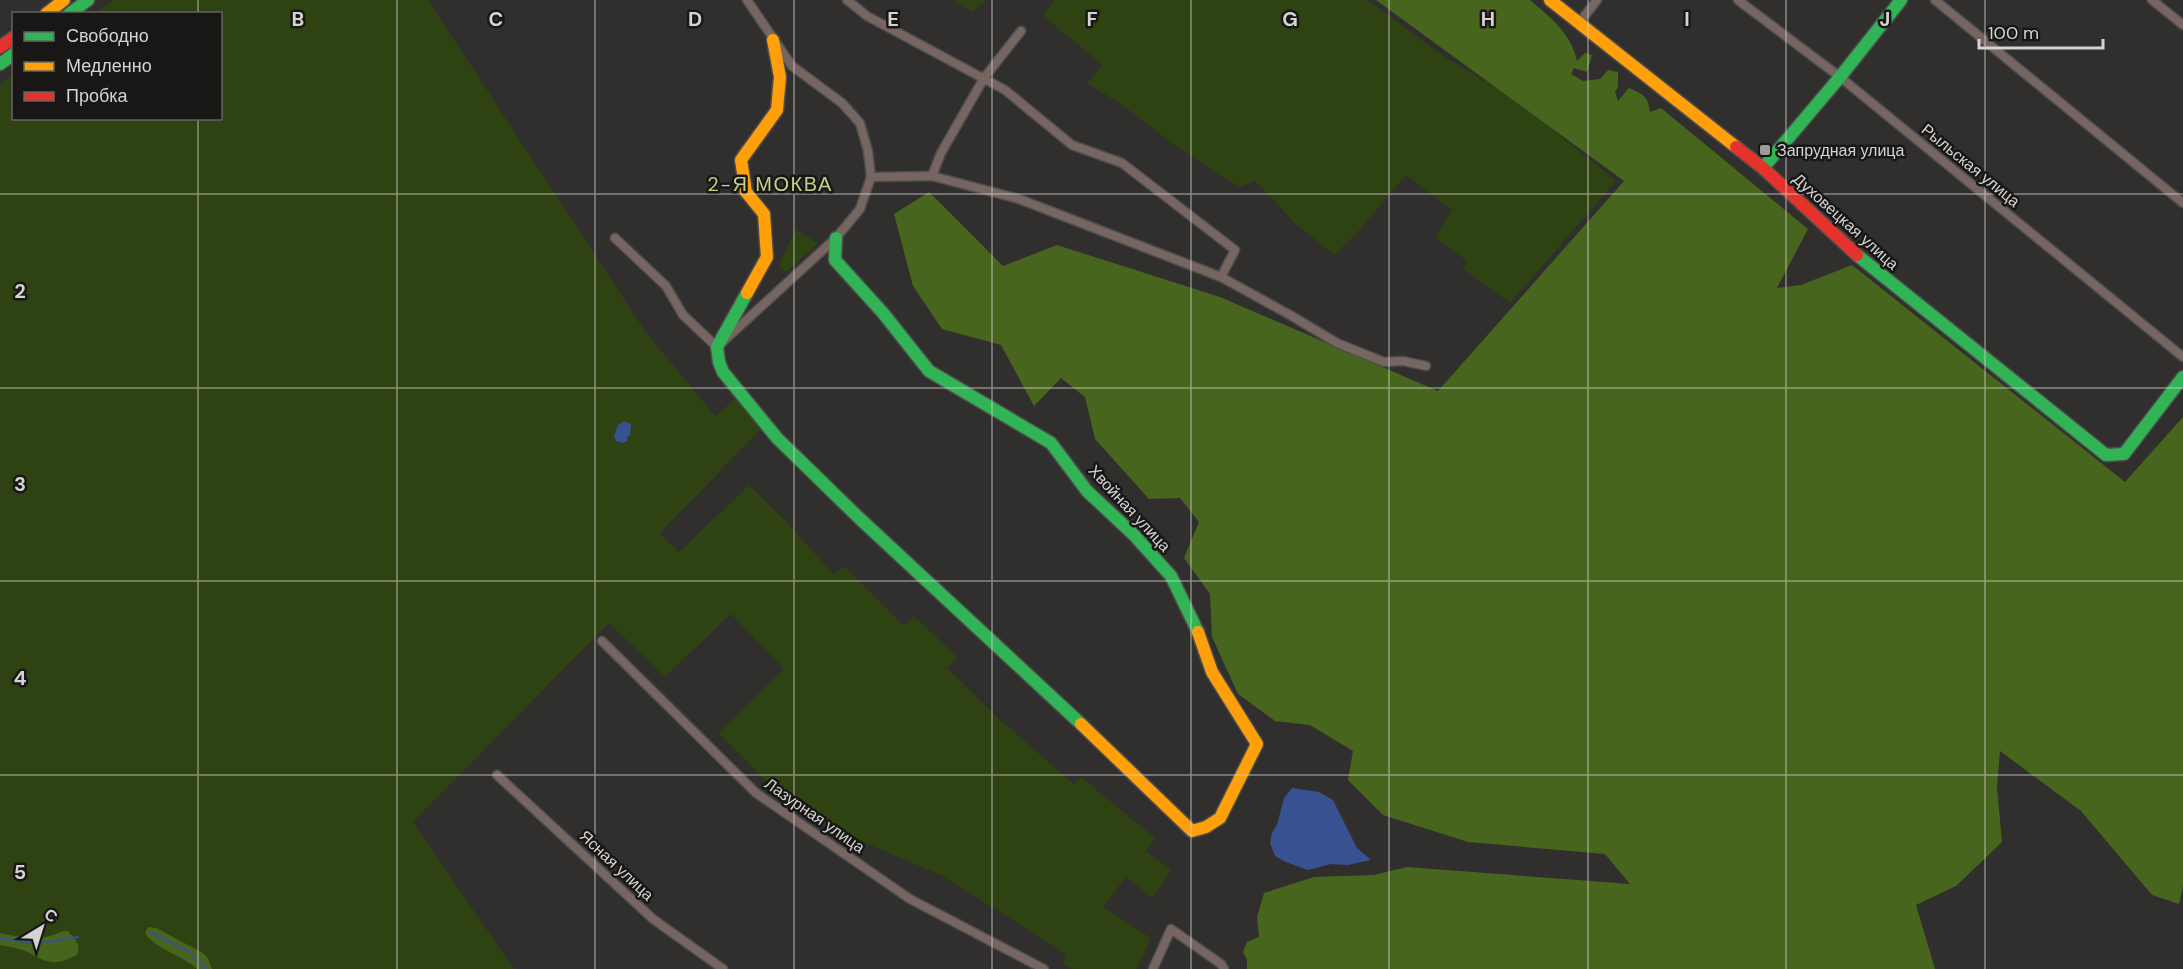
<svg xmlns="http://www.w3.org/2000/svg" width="2183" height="969" font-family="'DM Sans',sans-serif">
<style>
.green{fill:#2e4212}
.forest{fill:#48651d}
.water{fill:#385291}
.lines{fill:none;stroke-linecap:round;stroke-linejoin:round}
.stream{stroke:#385291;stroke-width:2}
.street-casing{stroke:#4d4d4c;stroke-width:11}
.fast-casing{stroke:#4d4d4c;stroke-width:15}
.slow-casing{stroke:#4d4d4c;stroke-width:15}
.jam-casing{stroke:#4d4d4c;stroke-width:15}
.street{stroke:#776562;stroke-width:8}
.fast{stroke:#30b455;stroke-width:12}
.slow{stroke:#ff9f0a;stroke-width:12}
.jam{stroke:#e5322d;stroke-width:12}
.grid{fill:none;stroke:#d5d4d2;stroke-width:1.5;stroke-opacity:0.55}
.poi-dot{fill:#9b9a98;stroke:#181716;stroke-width:2}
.labels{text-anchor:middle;stroke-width:5;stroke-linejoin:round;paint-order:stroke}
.poi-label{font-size:16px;fill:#d5d4d2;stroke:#181716;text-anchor:start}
.street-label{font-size:16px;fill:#d5d4d2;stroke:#181716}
.quarter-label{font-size:20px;letter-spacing:1.5px;fill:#c1d287;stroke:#181716}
.grid-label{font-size:20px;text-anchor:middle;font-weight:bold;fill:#d5d4d2;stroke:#181716;stroke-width:5;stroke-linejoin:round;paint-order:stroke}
</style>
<rect width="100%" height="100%" fill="#302f2d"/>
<g class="green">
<polygon points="114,0 428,0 645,331 715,416 738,397 764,426 660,533 679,552 749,485 787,522 834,575 844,566 904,626 914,616 957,657 947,668 998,718 1074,784 1081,777 1155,838 1146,851 1171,870 1153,898 1126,877 1103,907 1151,938 1137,969 1073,969 1063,964 1066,954 943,876 823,825 777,792 718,733 784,669 731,614 665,677 609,623 413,822 514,969 0,969 0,85 13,75 14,118 220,118 220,14 96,13"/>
<polygon points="954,0 987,0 972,12"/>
<polygon points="1054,0 1368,0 1446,58 1513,97 1616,181 1510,303 1463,269 1467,261 1435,237 1452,210 1406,175 1356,234 1334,255 1297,225 1255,181 1239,187 1177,147 1122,105 1087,83 1103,65 1043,16"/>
<polygon points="796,229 818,244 786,272 778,266"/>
</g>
<g class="forest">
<path d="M 1376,0 L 1530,0 C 1551,18 1571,33 1577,61 L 1585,53 L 1592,55 L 1587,72 L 1574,68 L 1571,74 L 1583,81 L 1600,79 L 1608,70 L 1618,72 L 1618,87 L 1615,92 L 1618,101 L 1629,88 C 1644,94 1648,97 1650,112 L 1661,108 L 1808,229 L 1777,288 L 1801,285 L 1852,265 L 2125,482 L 2183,417 L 2183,886 L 2179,904 L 2152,895 L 2081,811 L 2000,751 L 1997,787 L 2002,842 L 1956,886 L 1916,905 L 1935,969 L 1247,969 L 1247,960 L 1243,952 L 1247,942 L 1259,937 L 1257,917 L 1264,893 L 1314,877 L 1374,875 L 1407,867 L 1630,884 L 1605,854 L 1468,842 L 1383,815 L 1348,780 L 1353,751 L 1310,725 L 1275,721 L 1238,694 L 1212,637 L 1210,594 L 1184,558 L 1199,522 L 1180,498 L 1149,499 L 1095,439 L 1085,397 L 1061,378 L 1034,406 L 1001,345 L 942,329 L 913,286 L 894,214 L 929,192 L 1003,266 L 1057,245 L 1220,297 L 1438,391 L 1624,181 Z"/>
<path d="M 148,927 L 156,928 L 203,953 L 207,957 L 212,969 L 197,969 C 184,956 153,948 145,933 Z"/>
<path d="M 63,931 L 68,931 C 74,938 82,945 77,955 C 59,964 51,965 33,955 C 24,949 10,947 0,945 L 0,933 C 25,938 40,942 63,931 Z"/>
</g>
<g class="water">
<polygon points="624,421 631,424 630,436 627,437 627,441 623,443 616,441 614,436 618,425"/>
<polygon points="1292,788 1319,792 1333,800 1357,848 1371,860 1348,865 1331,864 1308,870 1286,862 1275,856 1270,843 1272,833 1277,825 1284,798"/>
</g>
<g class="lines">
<g class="stream">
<polyline points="150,932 191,953 206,969"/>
<polyline points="0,938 36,944 78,937"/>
</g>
<defs>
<g id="street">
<polyline points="847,0 867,16 1005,90 1072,145 1122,163 1235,250 1221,277"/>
<polyline points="1738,0 1840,77 2183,357"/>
<polyline points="1935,0 2183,203"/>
<polyline points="2152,0 2183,25"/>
<polyline points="1579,23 1597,0"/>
<polyline points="932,176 941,153 984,78 1021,31"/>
<polyline points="871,177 932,176 1019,199 1221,277 1290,315 1337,343 1384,362 1403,361 1426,366"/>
<polyline points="615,238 666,286 683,315 717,347 836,238 860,209 871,177 868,151 860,123 842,103 792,66 747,0"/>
<polyline points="602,641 756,793 910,899 1044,969"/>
<polyline points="497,775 653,919 723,969"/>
<polyline points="1153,969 1171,929 1221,964 1224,969"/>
</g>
<g id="fast">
<polyline points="69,14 88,0"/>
<polyline points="0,64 14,54"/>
<polyline points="1763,168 1840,77 1901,0"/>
<polyline points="836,238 835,260 883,313 929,371 1051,443 1087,491 1133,534 1171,576 1198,632"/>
<polyline points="1857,255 2106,455 2124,454 2183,377"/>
<polyline points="747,293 717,347 719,362 723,372 777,438 858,517 1081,724"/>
</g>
<g id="slow">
<polyline points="1550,0 1736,147"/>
<polyline points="46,14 64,0"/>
<polyline points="747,293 767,257 764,214 746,192 741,160 777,110 780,77 773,40"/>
<polyline points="1081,724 1192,831 1206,827 1220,818 1257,744 1212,672 1198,632"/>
</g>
<g id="jam">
<polyline points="0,47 14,37"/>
<polyline points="1736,147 1763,168 1857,255"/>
</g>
</defs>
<use href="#street" class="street-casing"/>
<use href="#fast" class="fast-casing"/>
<use href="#slow" class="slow-casing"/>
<use href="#jam" class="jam-casing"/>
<use href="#street" class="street"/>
<use href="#fast" class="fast"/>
<use href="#slow" class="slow"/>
<use href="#jam" class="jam"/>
</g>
<path class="grid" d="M 198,0 L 198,14M 397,0 L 397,969M 595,0 L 595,969M 794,0 L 794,969M 992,0 L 992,969M 1191,0 L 1191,969M 1389,0 L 1389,969M 1588,0 L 1588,969M 1786,0 L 1786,969M 1985,0 L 1985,969M 198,118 L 198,969M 0,194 L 2183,194M 0,388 L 2183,388M 0,581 L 2183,581M 0,775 L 2183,775"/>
<rect class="poi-dot" x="1759" y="144" width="12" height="12" rx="3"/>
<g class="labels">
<g class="poi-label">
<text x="1777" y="156">Запрудная улица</text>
</g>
<g class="street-label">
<text transform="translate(1971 165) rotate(39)" y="6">Рыльская улица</text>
<text transform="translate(1846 221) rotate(42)" y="6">Духовецкая улица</text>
<text transform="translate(1130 508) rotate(47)" y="6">Хвойная улица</text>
<text transform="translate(815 815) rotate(35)" y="6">Лазурная улица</text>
<text transform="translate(617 865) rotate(43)" y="6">Ясная улица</text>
</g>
<g class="quarter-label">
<text x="770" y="191">2-Я МОКВА</text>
</g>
</g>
<g class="grid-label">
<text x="298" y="26">B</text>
<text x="496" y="26">C</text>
<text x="695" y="26">D</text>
<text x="893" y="26">E</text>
<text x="1092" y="26">F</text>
<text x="1290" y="26">G</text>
<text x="1488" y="26">H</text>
<text x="1687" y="26">I</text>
<text x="1885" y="26">J</text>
<text x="20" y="298">2</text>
<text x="20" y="491">3</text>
<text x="20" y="685">4</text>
<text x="20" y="879">5</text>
</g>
<rect x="12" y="12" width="210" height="108" fill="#181716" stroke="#646361" stroke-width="1.5"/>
<rect x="24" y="32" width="30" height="9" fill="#30b455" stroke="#646361" stroke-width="1.5"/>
<text x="66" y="42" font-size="18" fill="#d5d4d2">Свободно</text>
<rect x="24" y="62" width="30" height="9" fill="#ff9f0a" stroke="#646361" stroke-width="1.5"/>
<text x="66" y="72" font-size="18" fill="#d5d4d2">Медленно</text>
<rect x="24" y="92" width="30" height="9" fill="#e5322d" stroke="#646361" stroke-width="1.5"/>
<text x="66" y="102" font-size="18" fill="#d5d4d2">Пробка</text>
<g transform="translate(42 927) rotate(38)" stroke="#181716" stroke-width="4.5" paint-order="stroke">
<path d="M0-4.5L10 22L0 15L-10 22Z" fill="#d5d4d2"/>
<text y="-9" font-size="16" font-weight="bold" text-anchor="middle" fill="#d5d4d2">С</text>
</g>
<path d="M1979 39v9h124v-9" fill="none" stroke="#d5d4d2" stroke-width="3"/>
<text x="1988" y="39" font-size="18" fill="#d5d4d2" stroke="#181716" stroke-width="4.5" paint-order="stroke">100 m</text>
</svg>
